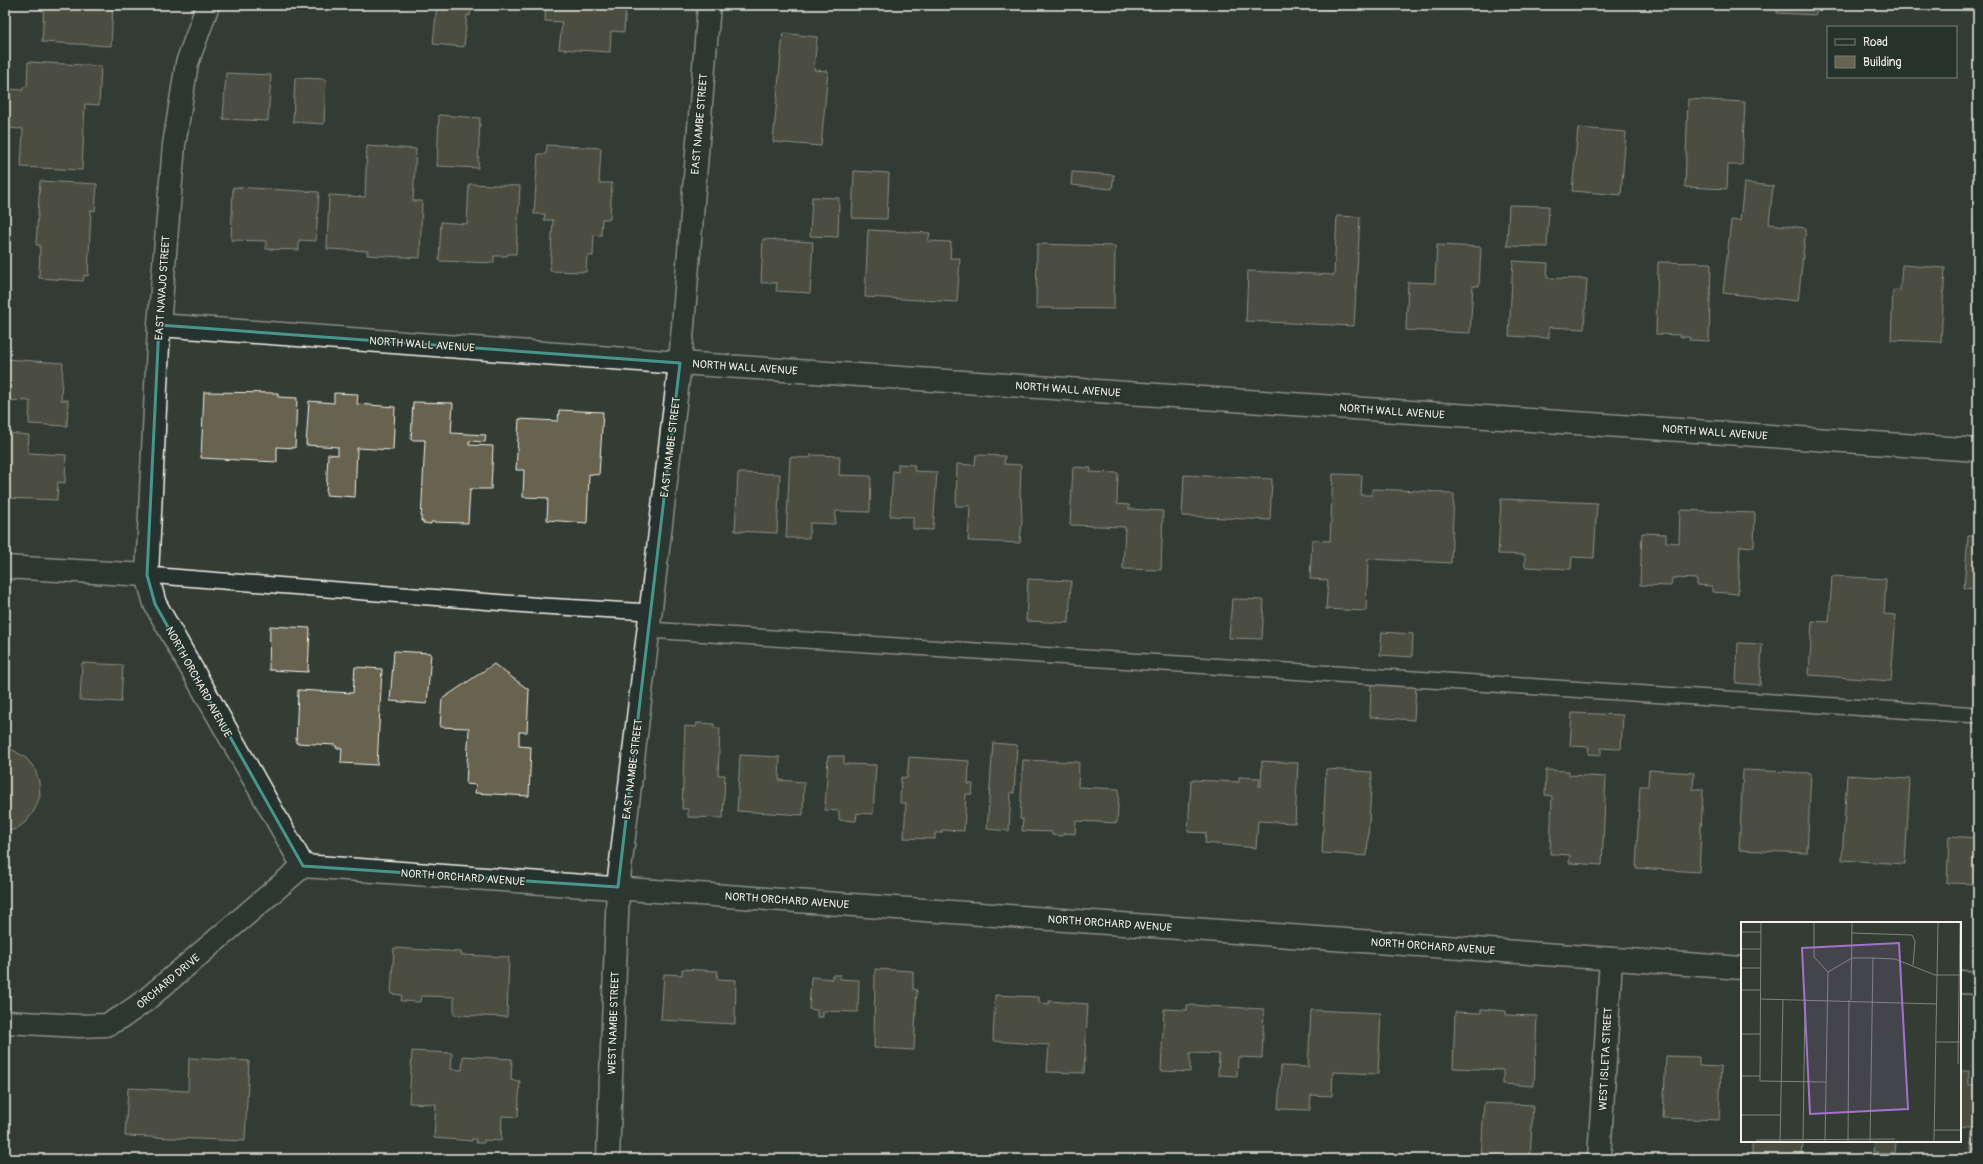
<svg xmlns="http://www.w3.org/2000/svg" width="1983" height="1164" font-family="Pangolin,sans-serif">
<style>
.building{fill:#676450;stroke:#f4f1e8}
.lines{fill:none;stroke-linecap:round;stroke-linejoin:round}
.service-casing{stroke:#f4f1e8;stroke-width:18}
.minor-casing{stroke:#f4f1e8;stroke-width:25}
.service{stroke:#26332d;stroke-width:15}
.minor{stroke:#26332d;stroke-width:22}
.marked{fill:none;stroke:#48958c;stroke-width:3;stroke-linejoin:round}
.labels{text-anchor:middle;stroke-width:3;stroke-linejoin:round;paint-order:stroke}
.street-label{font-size:11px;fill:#f4f1e8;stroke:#26332d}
.inset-road{fill:none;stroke:#80857c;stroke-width:1}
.view{fill:#a571cd;fill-opacity:0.15;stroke:#a571cd;stroke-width:2}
.inset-edge{fill:none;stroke:#f4f1e8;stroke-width:2}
</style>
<rect width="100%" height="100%" fill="#333d34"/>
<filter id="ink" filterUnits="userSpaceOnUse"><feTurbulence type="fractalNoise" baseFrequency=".025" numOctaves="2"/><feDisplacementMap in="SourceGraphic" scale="8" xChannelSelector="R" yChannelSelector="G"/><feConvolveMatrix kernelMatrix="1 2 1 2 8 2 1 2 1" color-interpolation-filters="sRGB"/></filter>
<g filter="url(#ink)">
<g class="building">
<polygon points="44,5 113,5 111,46 42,42"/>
<polygon points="437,5 471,6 470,16 467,15 464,47 433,44"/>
<polygon points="546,5 626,5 624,32 611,31 610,52 559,49 562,22 545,21"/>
<polygon points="1243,5 1339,5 1339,10"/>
<polygon points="1778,5 1816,5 1816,15 1777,13"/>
<polygon points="783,33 817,37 814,70 828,71 821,146 773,142"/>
<polygon points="28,62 101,66 99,105 85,104 82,170 21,167 23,129 5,128 5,89 23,90 23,87 27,87"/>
<polygon points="226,73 271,75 268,121 223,119"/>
<polygon points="295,78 326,79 324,124 293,122"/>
<polygon points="1688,99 1745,102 1742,165 1728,165 1727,189 1685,187"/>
<polygon points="439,115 480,118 478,168 437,166"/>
<polygon points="1578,128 1626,132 1621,195 1572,191"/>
<polygon points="547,145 601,148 599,183 612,183 610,219 602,219 601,236 594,235 593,256 587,256 586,272 550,271 553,220 544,220 545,214 534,214 538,154 546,154"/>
<polygon points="367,146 416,149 413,201 422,201 420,258 367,255 368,251 327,249 329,195 365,197"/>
<polygon points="854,171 889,173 887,219 852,218"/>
<polygon points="1072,172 1114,175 1112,189 1071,185"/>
<polygon points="40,181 97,184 95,211 91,210 88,276 84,275 83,281 39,278 40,245 36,245"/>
<polygon points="1744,183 1773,186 1769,224 1806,228 1798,301 1723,293 1731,220 1740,221"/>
<polygon points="469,184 520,186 516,254 508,254 507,256 494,256 494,263 439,261 441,222 467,224"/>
<polygon points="233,187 319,192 316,241 299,240 299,250 266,249 266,241 231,240"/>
<polygon points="812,197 839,198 838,237 810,236"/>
<polygon points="1509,205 1549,206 1547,247 1507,246"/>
<polygon points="1337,216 1360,217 1354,326 1246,321 1248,271 1334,275"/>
<polygon points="868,230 930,233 928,241 951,242 950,258 960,258 957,302 865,297"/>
<polygon points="763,239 813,242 810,293 776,291 777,283 761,283"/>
<polygon points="1037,244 1115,246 1114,309 1036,308"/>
<polygon points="1437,245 1481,247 1479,286 1473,286 1470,333 1406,330 1408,282 1435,283"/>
<polygon points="1513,261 1548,263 1547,278 1587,279 1584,329 1549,327 1549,338 1509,336"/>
<polygon points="1658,262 1711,263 1709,341 1689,340 1690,337 1681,337 1681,335 1656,334"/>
<polygon points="1902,265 1945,268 1941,342 1891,340 1893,290 1900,291"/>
<polygon points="5,359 63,363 61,400 68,400 67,426 29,424 30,401 5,400"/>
<polygon points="204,392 278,393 278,397 297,398 295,448 277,447 277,462 201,458"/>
<polygon points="334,393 358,394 357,404 395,407 393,450 357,448 355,497 326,495 328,454 338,455 338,447 306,445 309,401 334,403"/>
<polygon points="413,402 453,403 451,433 486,435 485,442 469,441 469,445 493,446 491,489 470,489 468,523 431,522 431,524 423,523 423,521 421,521 425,440 411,440"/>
<polygon points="559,410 603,412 599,475 589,474 587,523 547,520 548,498 523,497 524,470 516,470 519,419 558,421"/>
<polygon points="5,433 29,435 28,453 66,455 65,483 58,482 57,500 5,498"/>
<polygon points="811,455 840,456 839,475 871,476 870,512 836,511 835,524 810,523 809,538 786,538 790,457 810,458"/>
<polygon points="976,455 1005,456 1004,464 1021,465 1020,497 1021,497 1022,521 1020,543 968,541 970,506 956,506 957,464 975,465"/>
<polygon points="898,464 915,465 914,471 937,472 933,530 913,529 913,517 890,516 893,471 898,472"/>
<polygon points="1073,467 1091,468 1090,472 1118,473 1117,504 1129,505 1129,509 1163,511 1161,570 1123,569 1125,527 1070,525"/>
<polygon points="738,473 780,474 777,533 735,531"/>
<polygon points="1333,474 1362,475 1361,495 1372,495 1372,489 1444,492 1444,494 1454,494 1451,563 1368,559 1366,611 1326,609 1328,580 1310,579 1312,540 1330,541"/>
<polygon points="1184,475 1272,479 1270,520 1182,516"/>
<polygon points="1501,499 1597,503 1594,558 1572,557 1571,569 1525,567 1525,555 1498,554"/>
<polygon points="1680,510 1755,513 1754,547 1740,546 1738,594 1712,592 1712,586 1697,585 1697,579 1672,578 1671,586 1640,585 1642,533 1666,534 1666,542 1679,543"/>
<polygon points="1968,536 1978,536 1978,589 1964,588"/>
<polygon points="1832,576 1886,579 1884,614 1896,615 1891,681 1809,675 1812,621 1829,622"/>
<polygon points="1028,579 1071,581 1069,623 1026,621"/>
<polygon points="1232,599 1264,600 1262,639 1229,638"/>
<polygon points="270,626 310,628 308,672 269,670"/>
<polygon points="1382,632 1413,634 1412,657 1380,655"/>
<polygon points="1738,643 1762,644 1760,685 1736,683"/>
<polygon points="394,651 431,653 427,704 390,701"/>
<polygon points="82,663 123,665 121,702 80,700"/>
<polygon points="494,664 529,690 527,732 519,732 519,746 531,747 529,796 475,793 476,785 466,784 469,728 440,727 442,699"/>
<polygon points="355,667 382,669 377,765 341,763 342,748 336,748 336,745 296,743 298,690 353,693"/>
<polygon points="1371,683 1416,686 1414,720 1370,717"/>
<polygon points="1572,713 1623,715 1621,749 1601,748 1601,755 1588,754 1589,747 1570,746"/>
<polygon points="697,723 714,724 714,728 720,728 718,775 725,775 723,818 688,817 688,809 682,809 685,726 696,727"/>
<polygon points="993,743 1017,745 1014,793 1011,792 1009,831 987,829"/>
<polygon points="5,749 13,750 26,758 35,769 39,782 40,796 35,809 27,821 16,829 5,832"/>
<polygon points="740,755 780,757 779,780 804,782 803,815 737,811"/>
<polygon points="828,756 844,756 844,764 876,765 873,814 857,813 856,821 839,820 839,811 825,810"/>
<polygon points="909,757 969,761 968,784 973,784 972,794 966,794 964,831 942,830 942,833 935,833 935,839 904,838 906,803 900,803 901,777 907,778"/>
<polygon points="1023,760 1079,762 1078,787 1119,789 1117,823 1076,821 1075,834 1063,833 1063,836 1052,835 1052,832 1022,831 1023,819 1020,819"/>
<polygon points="1262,761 1298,763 1295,823 1258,821 1256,848 1205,843 1206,833 1188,832 1191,780 1239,782 1239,777 1260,778 1259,786 1261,786"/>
<polygon points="1326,769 1372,772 1367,856 1322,853"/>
<polygon points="1546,770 1569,771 1569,775 1606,777 1602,865 1569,863 1570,855 1550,854 1552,796 1545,795"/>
<polygon points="1649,770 1694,773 1693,789 1703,789 1699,872 1636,868 1640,786 1648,786"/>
<polygon points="1743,770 1811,773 1807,853 1739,850"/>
<polygon points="1847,775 1910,779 1905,864 1842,860"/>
<polygon points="1949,836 1978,838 1978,884 1947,883"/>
<polygon points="394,948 461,952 461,955 509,957 507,1017 454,1015 454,997 421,996 420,1002 401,1001 402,995 391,994"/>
<polygon points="682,969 718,971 717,979 736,980 735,1024 661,1020 664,974 682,975"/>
<polygon points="875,969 913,971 913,989 917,990 914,1050 874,1048"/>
<polygon points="832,975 840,975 840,979 859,980 858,1012 823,1011 823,1017 817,1017 817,1010 809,1009 811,977 832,979"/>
<polygon points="995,995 1039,997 1039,1003 1049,1004 1049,1001 1088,1004 1084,1073 1047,1072 1049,1045 993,1041"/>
<polygon points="1187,1005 1264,1009 1262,1058 1238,1057 1237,1076 1218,1075 1219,1054 1190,1053 1190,1072 1161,1071 1164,1009 1187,1010"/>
<polygon points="1481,1009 1506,1011 1506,1015 1537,1016 1534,1086 1503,1084 1503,1070 1453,1068 1455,1012 1481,1013"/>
<polygon points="1311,1010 1381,1013 1378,1074 1333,1072 1332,1096 1311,1095 1310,1110 1278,1109 1281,1066 1308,1067"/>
<polygon points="412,1051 452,1053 451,1069 462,1070 463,1056 512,1059 511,1080 520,1081 518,1117 502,1116 501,1141 484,1140 484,1143 476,1143 476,1139 472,1139 472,1141 434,1138 436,1104 409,1103"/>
<polygon points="1666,1056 1699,1057 1699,1066 1721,1067 1719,1120 1663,1118"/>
<polygon points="189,1058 249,1061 245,1141 125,1136 128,1088 188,1091"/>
<polygon points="1960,1071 1969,1071 1969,1085 1978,1085 1978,1151 1971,1151 1972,1127 1960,1126"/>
<polygon points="1484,1103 1533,1105 1530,1159 1481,1159"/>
<polygon points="1752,1141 1803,1141 1802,1159 1752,1159"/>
<polygon points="1874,1141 1896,1141 1895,1153 1873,1152"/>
</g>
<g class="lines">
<defs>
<g id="service">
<polyline points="147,575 543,606 650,612"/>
<polyline points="648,630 1978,715"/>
</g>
<g id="minor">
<polyline points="208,5 187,63 174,145 159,325 147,575 155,604 303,866"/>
<polyline points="159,325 680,363 1978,450"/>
<polyline points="5,567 147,575"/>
<polyline points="303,866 1742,968"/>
<polyline points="1960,982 1978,983"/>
<polyline points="5,1022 79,1026 106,1025 122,1017 146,1000 303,866"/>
<polyline points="608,1159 618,887 680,363 709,5"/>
<polyline points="1599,1159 1611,959"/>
</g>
</defs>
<use href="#service" class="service-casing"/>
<use href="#minor" class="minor-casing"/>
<use href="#service" class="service"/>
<use href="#minor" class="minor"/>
</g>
</g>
<path d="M0 0H1983V1164H0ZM 159,325 L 680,363 L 618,887 L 303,866 L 155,604 L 147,575 Z" fill="#333d34" fill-opacity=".55" fill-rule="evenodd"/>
<path class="marked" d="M 159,325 L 680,363 L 618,887 L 303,866 L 155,604 L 147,575 Z"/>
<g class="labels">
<g class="street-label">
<text transform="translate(699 124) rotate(-85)" y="4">EAST NAMBE STREET</text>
<text transform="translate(162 288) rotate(-86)" y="4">EAST NAVAJO STREET</text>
<text transform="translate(422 344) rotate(4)" y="4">NORTH WALL AVENUE</text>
<text transform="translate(745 367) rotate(4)" y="4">NORTH WALL AVENUE</text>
<text transform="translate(1068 389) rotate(4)" y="4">NORTH WALL AVENUE</text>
<text transform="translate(1392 411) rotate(4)" y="4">NORTH WALL AVENUE</text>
<text transform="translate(1715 432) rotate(4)" y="4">NORTH WALL AVENUE</text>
<text transform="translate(670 447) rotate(-83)" y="4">EAST NAMBE STREET</text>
<text transform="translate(199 682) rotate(61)" y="4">NORTH ORCHARD AVENUE</text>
<text transform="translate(632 769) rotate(-83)" y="4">EAST NAMBE STREET</text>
<text transform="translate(463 877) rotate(4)" y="4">NORTH ORCHARD AVENUE</text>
<text transform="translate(787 900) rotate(4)" y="4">NORTH ORCHARD AVENUE</text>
<text transform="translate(1110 923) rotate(4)" y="4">NORTH ORCHARD AVENUE</text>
<text transform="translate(1433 946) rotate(4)" y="4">NORTH ORCHARD AVENUE</text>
<text transform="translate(168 981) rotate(-40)" y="4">ORCHARD DRIVE</text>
<text transform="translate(613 1023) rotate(-88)" y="4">WEST NAMBE STREET</text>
<text transform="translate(1605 1059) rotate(-87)" y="4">WEST ISLETA STREET</text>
</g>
</g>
<g transform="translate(1741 922)">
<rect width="220" height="220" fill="#333d34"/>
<path class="inset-road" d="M 20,0 L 19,159 L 85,160M 73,0 L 73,35 L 87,50M 0,10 L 20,10M 111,11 L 171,13 L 174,19 L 172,43M 0,27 L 20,27M 0,46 L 20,46M 87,50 L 111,36 L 132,36 L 154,37 L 194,53 L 220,53M 0,68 L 19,68M 19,77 L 196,82M 110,78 L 111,0M 0,112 L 19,112M 195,120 L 220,120M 217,142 L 219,0M 0,154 L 19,154M 0,193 L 39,193M 194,208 L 220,208M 15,218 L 154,217M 62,218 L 64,77M 39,220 L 42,78M 84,220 L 87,50M 107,220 L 108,78M 129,220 L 132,36M 193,220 L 197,0"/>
<path class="view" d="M 158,21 L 167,187 L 69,192 L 61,26 Z"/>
<rect width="220" height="220" class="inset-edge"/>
</g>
<rect width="1983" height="1164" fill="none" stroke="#26332d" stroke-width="20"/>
<rect x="10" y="10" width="1963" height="1144" fill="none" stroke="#f4f1e8" stroke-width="1.5" filter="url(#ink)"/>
<rect x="1827" y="26" width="130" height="52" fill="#26332d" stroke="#787f78"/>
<rect x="1835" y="39" width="20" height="6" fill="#26332d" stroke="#787f78"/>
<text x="1863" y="46" font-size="12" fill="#f4f1e8">Road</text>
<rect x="1835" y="56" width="20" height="12" fill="#676450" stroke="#787f78"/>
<text x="1863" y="66" font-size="12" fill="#f4f1e8">Building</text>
</svg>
